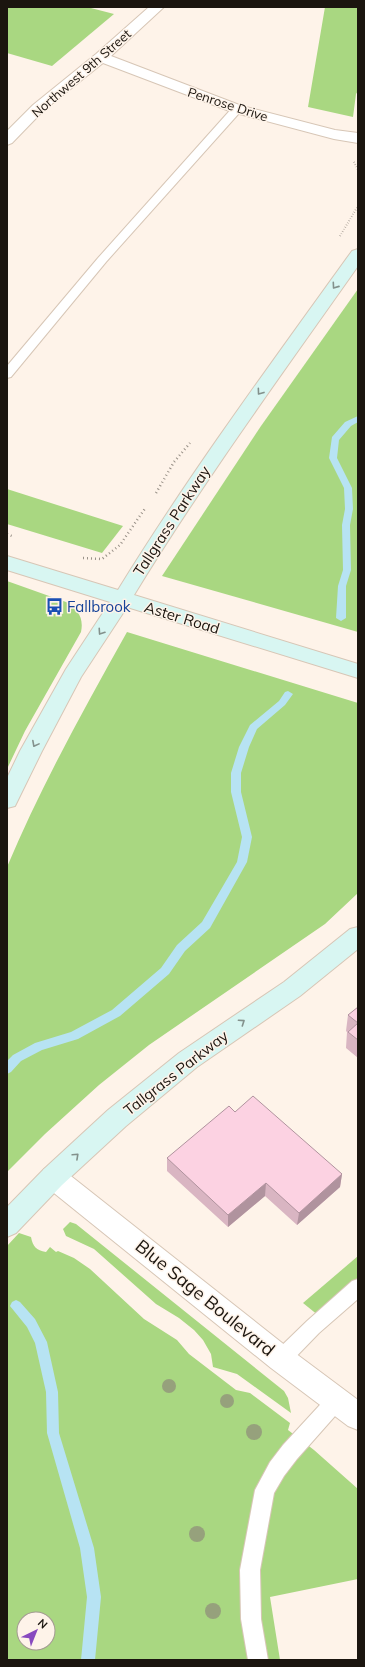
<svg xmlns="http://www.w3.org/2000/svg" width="365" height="1667" font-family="Mulish,sans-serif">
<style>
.green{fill:#a9d781;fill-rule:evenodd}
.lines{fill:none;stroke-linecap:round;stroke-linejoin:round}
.stream{fill:#b7e3f3;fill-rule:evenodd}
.lane-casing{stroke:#d7c6b6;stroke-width:2}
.street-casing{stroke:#d7c6b6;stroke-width:2}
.secondary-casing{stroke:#d7c6b6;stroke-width:2}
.path-far1{stroke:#999188;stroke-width:2;stroke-dasharray:0.5 2;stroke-linecap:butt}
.path{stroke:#999188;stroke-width:2.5;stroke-dasharray:1 3;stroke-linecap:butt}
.lane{fill:#fff;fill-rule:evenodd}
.street{fill:#fff;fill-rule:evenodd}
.secondary{fill:#d8f6f2;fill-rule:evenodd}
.tree{fill:#96a17c}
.wall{fill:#d9b5c2}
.shaded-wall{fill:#b0939e}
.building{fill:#fcd2e2;stroke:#b0939e}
.oneway{stroke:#83918c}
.labels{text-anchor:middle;stroke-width:3;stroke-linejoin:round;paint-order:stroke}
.far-street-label{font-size:13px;fill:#1b150f;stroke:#fef3e9}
.street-label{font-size:15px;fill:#1b150f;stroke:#fef3e9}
.transit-label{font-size:15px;fill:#164399;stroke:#fef3e9;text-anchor:start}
.near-street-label{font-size:18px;fill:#1b150f;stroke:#fef3e9}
</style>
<rect width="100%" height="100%" fill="#fef3e9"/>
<g class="green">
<polygon points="7,7 87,7 114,14 52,66 7,53"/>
<polygon points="325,7 358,7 358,91 356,94 353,117 308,107"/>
<polygon points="358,289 358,632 162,576 261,426"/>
<polygon points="7,489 123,526 102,553 7,524"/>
<path d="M 7,581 L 66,602 C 78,609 84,618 81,632 L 25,731 L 7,769 Z"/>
<path d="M 127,632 L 358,703 L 358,893 L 325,924 L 149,1045 L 99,1085 L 45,1134 L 7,1172 L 7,867 C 41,786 84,709 127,632 Z"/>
<polygon points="70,1222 76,1224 284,1391 288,1398 291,1413 237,1374 213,1367 211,1354 203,1340 194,1330 179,1318 156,1304 94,1249 66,1236 63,1229"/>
<path d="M 19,1233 L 31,1237 C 33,1247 36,1250 46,1252 L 50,1247 L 56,1252 L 58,1251 L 74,1258 L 90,1269 L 144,1319 L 177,1340 L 189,1354 L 236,1390 L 250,1393 L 290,1423 L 288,1430 L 314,1450 L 358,1489 L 358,1579 L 270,1597 L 280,1660 L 7,1660 L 7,1246 ZM 24,1619 L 48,1619 L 48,1643 L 24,1643 Z"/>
<polygon points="358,1256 358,1298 329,1324 303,1303"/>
</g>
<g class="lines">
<g class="stream">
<polygon points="358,416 358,422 351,426 339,440 337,458 352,488 353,509 350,525 351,570 346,586 346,618 341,621 336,618 338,586 343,570 342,525 345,509 344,488 329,458 332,437 345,422"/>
<polygon points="288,691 293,694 285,705 257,729 249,747 241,773 241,792 252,837 247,862 210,928 185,951 169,974 120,1016 78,1039 42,1050 21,1061 11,1072 7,1074 7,1061 13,1055 35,1043 71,1032 112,1010 161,968 177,945 202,922 237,862 242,837 231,792 231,773 239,747 250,725 279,701 285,692"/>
<polygon points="16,1300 20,1302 35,1319 47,1342 58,1392 59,1433 94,1548 101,1597 95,1660 81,1660 87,1597 80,1548 47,1433 46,1392 35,1343 27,1327 10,1306 12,1302"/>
</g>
<defs>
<g id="lane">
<polygon points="237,106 241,107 242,109 241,111 106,262 11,377 7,378 7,366 98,258 233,107"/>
<polygon points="358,1279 358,1299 319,1333 288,1365 281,1368 274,1365 272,1359 274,1353 307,1321 352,1281"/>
<polygon points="336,1392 343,1395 345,1401 343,1407 297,1459 284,1476 274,1493 260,1570 261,1619 268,1660 248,1660 241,1619 240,1570 255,1490 270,1462 283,1445 329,1395"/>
</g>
<g id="street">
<polygon points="149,7 164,7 111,56 242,106 335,130 358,133 358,143 334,139 232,112 103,63 43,111 12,143 7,145 7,131 33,105 96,54"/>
<polygon points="53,1166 62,1169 291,1350 358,1400 358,1430 348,1426 271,1368 44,1185 40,1177 44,1169"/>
</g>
<g id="secondary">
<path d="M 358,249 L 358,266 C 282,374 203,482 134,595 L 358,664 L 358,678 L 127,607 L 81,677 L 42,751 L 15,806 L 7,808 L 7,778 L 20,751 L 66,669 L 110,602 L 7,570 L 7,556 L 118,590 C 190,473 272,362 352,251 Z"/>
<polygon points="358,927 358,949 300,996 197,1067 126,1126 62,1185 16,1233 7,1237 7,1207 44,1169 108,1110 179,1053 284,982 350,929"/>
</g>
</defs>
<use href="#lane" class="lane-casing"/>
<use href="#street" class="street-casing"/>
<use href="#secondary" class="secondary-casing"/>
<g class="path-far1">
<polyline points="354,162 358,170"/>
<polyline points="340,236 358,206"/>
</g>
<g class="path">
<polyline points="156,493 174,462 190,443"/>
<polyline points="7,534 14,537"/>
<polyline points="83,558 102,559 120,545 146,507"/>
</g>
<use href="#lane" class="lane"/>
<use href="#street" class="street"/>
<use href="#secondary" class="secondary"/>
</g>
<g class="tree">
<circle cx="169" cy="1386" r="7"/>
<circle cx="227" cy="1401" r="7"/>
<circle cx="254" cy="1432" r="8"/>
<circle cx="197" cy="1534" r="8"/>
<circle cx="213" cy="1611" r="8"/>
</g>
<g class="wall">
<polygon points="358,1007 358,1058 346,1048 347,1032 346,1031 348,1015"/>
<polygon points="235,1112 342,1174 340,1187 297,1225 265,1196 228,1227 167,1171 167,1158"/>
</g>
<g class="shaded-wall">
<polygon points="342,1174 340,1187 297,1225 299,1213"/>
<polygon points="266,1183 265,1196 228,1227 228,1215"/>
</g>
<g class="building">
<polygon points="358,1007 358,1023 348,1015"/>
<polygon points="358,1023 358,1040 348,1032"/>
<polygon points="253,1096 342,1174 299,1213 266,1183 228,1215 167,1158 229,1106 235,1112"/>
</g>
<defs><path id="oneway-chevron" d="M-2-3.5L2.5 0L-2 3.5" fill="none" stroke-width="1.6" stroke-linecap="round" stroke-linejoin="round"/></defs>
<g class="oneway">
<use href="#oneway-chevron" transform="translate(335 286) rotate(125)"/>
<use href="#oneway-chevron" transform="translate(260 392) rotate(126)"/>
<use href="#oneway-chevron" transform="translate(101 632) rotate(124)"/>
<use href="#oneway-chevron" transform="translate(35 744) rotate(118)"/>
<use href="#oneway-chevron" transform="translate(242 1022) rotate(-34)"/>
<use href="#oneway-chevron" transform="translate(76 1156) rotate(-43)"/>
</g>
<defs>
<symbol id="bus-bare" viewBox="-9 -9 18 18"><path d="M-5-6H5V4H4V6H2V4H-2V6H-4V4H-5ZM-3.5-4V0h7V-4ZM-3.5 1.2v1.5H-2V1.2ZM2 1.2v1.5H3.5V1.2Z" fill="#1a4fb4" stroke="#fef3e9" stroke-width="2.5" paint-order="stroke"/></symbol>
</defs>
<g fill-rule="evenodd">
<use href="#bus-bare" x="42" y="594" width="25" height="25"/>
</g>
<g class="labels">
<g class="far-street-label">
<text transform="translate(81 73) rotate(-41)" y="5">Northwest 9th Street</text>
<text transform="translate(228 104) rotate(18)" y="5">Penrose Drive</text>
</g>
<g class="street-label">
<text transform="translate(172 521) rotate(-57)" y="5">Tallgrass Parkway</text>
<text transform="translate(182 618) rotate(17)" y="5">Aster Road</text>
<text transform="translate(176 1073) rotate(-38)" y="5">Tallgrass Parkway</text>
</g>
<g class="transit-label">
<text x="67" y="612">Fallbrook</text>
</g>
<g class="near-street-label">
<text transform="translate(205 1298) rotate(39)" y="6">Blue Sage Boulevard</text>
</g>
</g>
<rect width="365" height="1667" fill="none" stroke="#1b150f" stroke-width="16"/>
<g transform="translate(36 1631) rotate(43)"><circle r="19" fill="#fef3e9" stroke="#a39a92"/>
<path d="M0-3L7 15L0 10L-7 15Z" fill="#884abf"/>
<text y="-6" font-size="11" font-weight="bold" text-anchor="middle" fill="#1b150f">N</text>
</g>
</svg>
